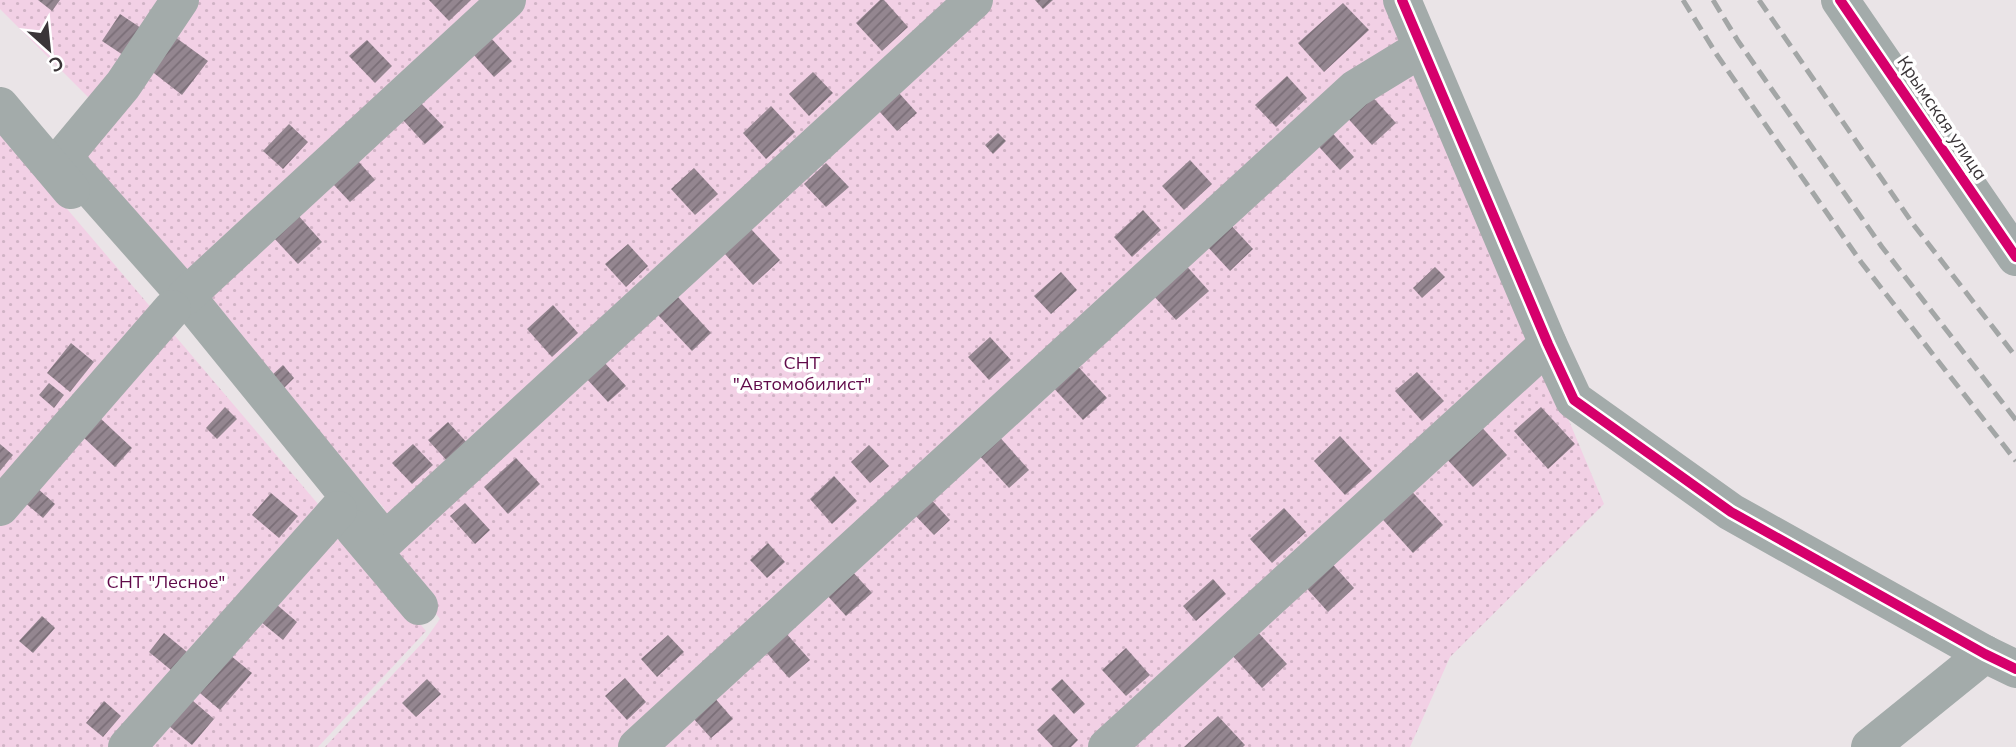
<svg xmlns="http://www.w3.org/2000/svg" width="2016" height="747" font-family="Mulish,sans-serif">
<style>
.garden{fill:url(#garden-dots)}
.building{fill:url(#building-hatch)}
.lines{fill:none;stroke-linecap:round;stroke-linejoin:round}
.minor{stroke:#a3abaa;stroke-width:38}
.rail{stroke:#a3a6a6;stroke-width:5;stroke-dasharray:14 7;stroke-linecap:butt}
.cycleway-casing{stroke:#fff;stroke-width:15}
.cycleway{stroke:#d6006c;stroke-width:10}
.labels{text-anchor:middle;stroke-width:7;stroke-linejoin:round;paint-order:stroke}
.street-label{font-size:18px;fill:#3a3538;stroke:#fff}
.park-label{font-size:18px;fill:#600949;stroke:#fff}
</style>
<defs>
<pattern id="garden-dots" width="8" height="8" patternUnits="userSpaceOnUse" patternTransform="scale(1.75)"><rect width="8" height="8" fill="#f2d0e5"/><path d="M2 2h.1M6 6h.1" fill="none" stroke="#d0b3c5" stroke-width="1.8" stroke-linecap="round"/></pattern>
<pattern id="building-hatch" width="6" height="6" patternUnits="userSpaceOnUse" patternTransform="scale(1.75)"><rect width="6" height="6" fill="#948690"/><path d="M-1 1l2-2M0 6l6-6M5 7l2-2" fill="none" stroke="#7a6e77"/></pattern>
</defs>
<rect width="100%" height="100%" fill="#eae4e7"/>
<g class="garden">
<polygon points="0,0 1392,0 1604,504 1450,657 1410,747 325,747 425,640 440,619 392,556 384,508 275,386 76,152 90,99 0,9"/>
<polygon points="0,130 426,631 318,747 0,747"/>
</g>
<g class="building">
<polygon points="38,0 60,0 52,11"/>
<polygon points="429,0 471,0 449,21"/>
<polygon points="880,0 884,0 908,27 882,51 856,23"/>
<polygon points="1035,0 1053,0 1043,9"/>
<polygon points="1343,3 1369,30 1324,72 1298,43"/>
<polygon points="120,14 141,28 123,55 102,41"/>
<polygon points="175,37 208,61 182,95 150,70"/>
<polygon points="490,37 512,61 494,77 472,53"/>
<polygon points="367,40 392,66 375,83 349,56"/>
<polygon points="813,72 833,93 809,116 789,94"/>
<polygon points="1287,76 1307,98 1276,127 1255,105"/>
<polygon points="1367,91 1396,123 1372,145 1343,113"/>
<polygon points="899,93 917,113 897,131 879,111"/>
<polygon points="420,102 444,127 425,144 402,119"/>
<polygon points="771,106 795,132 766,159 743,133"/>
<polygon points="289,124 308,142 283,169 263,151"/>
<polygon points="1326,126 1354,157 1340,170 1312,139"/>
<polygon points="998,133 1006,141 993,154 985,145"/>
<polygon points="1190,160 1212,184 1184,210 1162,186"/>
<polygon points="358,161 375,180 350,202 333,184"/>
<polygon points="826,163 849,187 826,207 804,184"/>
<polygon points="694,168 718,194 695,215 671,189"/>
<polygon points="1143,210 1161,230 1132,257 1114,237"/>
<polygon points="297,214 322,242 298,264 273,237"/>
<polygon points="1229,223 1253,249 1230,271 1205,244"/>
<polygon points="751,229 780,260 753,285 724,253"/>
<polygon points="628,244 648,266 626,287 605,264"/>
<polygon points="1182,261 1209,291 1176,320 1149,291"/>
<polygon points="1435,267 1445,277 1422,298 1413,288"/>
<polygon points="1061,272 1077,290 1051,314 1034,296"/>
<polygon points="678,297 711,333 692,351 658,315"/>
<polygon points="553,305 578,333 552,357 527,329"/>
<polygon points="990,337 1011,360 989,380 968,357"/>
<polygon points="71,343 94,362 70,392 47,373"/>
<polygon points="603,361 626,386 608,402 585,377"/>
<polygon points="1073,361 1107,398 1083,420 1049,383"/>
<polygon points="283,365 294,378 283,389 271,376"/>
<polygon points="1417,372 1444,401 1422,421 1395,391"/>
<polygon points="49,383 64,395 54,408 39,395"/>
<polygon points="225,407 237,419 217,439 206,428"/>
<polygon points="1541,407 1575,444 1548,469 1514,431"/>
<polygon points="99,417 132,448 115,467 82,436"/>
<polygon points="448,422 470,446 450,464 428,440"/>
<polygon points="1477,422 1507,455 1473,487 1442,454"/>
<polygon points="997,434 1029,470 1009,488 977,453"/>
<polygon points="1340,436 1372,471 1345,495 1314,461"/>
<polygon points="0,444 13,455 0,471"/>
<polygon points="413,444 433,465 412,484 392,463"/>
<polygon points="869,445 889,466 870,483 851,462"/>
<polygon points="516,458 540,484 508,514 484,487"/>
<polygon points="834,476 857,501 832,524 810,499"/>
<polygon points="1405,484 1443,525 1413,553 1375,511"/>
<polygon points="36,487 55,504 43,518 23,501"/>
<polygon points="271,493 298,516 279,538 252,515"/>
<polygon points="926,494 950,520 934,535 909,509"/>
<polygon points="465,503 490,530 475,544 450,516"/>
<polygon points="1284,508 1306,532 1272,563 1250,539"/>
<polygon points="768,543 785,562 767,578 750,560"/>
<polygon points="1327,558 1354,588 1328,612 1301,582"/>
<polygon points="851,570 872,593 846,616 825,593"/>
<polygon points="1213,579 1226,594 1196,621 1183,606"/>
<polygon points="276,604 297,622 283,640 261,622"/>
<polygon points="42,616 55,628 33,653 19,641"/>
<polygon points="1255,629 1287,664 1262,688 1229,652"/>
<polygon points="785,632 810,660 789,678 765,651"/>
<polygon points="164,633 187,652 171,670 149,652"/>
<polygon points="668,635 684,652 657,677 641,659"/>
<polygon points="1126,648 1150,675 1126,696 1102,670"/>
<polygon points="225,651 252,673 220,710 194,688"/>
<polygon points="625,678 646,702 627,720 605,696"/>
<polygon points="427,679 441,694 416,717 402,703"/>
<polygon points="1062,679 1085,704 1074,714 1051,689"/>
<polygon points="185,694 214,719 192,745 163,721"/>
<polygon points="713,696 733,719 711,738 691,716"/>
<polygon points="104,701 121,716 103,737 86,723"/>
<polygon points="1054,714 1078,740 1071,747 1053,747 1037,730"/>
<polygon points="1218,716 1245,745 1243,747 1184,747"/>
</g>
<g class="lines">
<g class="minor">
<polyline points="180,0 123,85 63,157 186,296 385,541 974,0"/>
<polyline points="1402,0 1548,344 1574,400 1731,512 1985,654 2016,669"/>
<polyline points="1840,0 2016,257"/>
<polyline points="0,106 71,190"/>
<polyline points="186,296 507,0"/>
<polyline points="0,507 172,309"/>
<polyline points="354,529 419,606"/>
<polyline points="127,747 338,510"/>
<polyline points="637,747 1355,89 1422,48"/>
<polyline points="1107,747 1548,344"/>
<polyline points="1870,747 1985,654"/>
</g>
<g class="rail">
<polyline points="1683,0 1717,55 1861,262 2016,461"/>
<polyline points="1713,0 1738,41 1882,247 2016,420"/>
<polyline points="1759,0 1913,224 2016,357"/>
</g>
<defs>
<g id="cycleway">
<polyline points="1402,0 1548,344 1574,400 1731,512 1985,654 2016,669"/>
<polyline points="1840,0 2016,257"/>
</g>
</defs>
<use href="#cycleway" class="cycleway-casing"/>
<use href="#cycleway" class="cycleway"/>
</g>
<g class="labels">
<g class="street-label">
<text transform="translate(1942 118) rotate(56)" y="6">Крымская улица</text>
</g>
<g class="park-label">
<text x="802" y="369">СНТ<tspan x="802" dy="21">"Автомобилист"</tspan></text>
<text x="166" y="588">СНТ "Лесное"</text>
</g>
</g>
<g transform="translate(49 49) rotate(153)" stroke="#ffffff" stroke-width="5" paint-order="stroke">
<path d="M0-5L12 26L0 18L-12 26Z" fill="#3a3538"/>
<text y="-10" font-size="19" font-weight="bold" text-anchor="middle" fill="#3a3538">С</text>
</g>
</svg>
